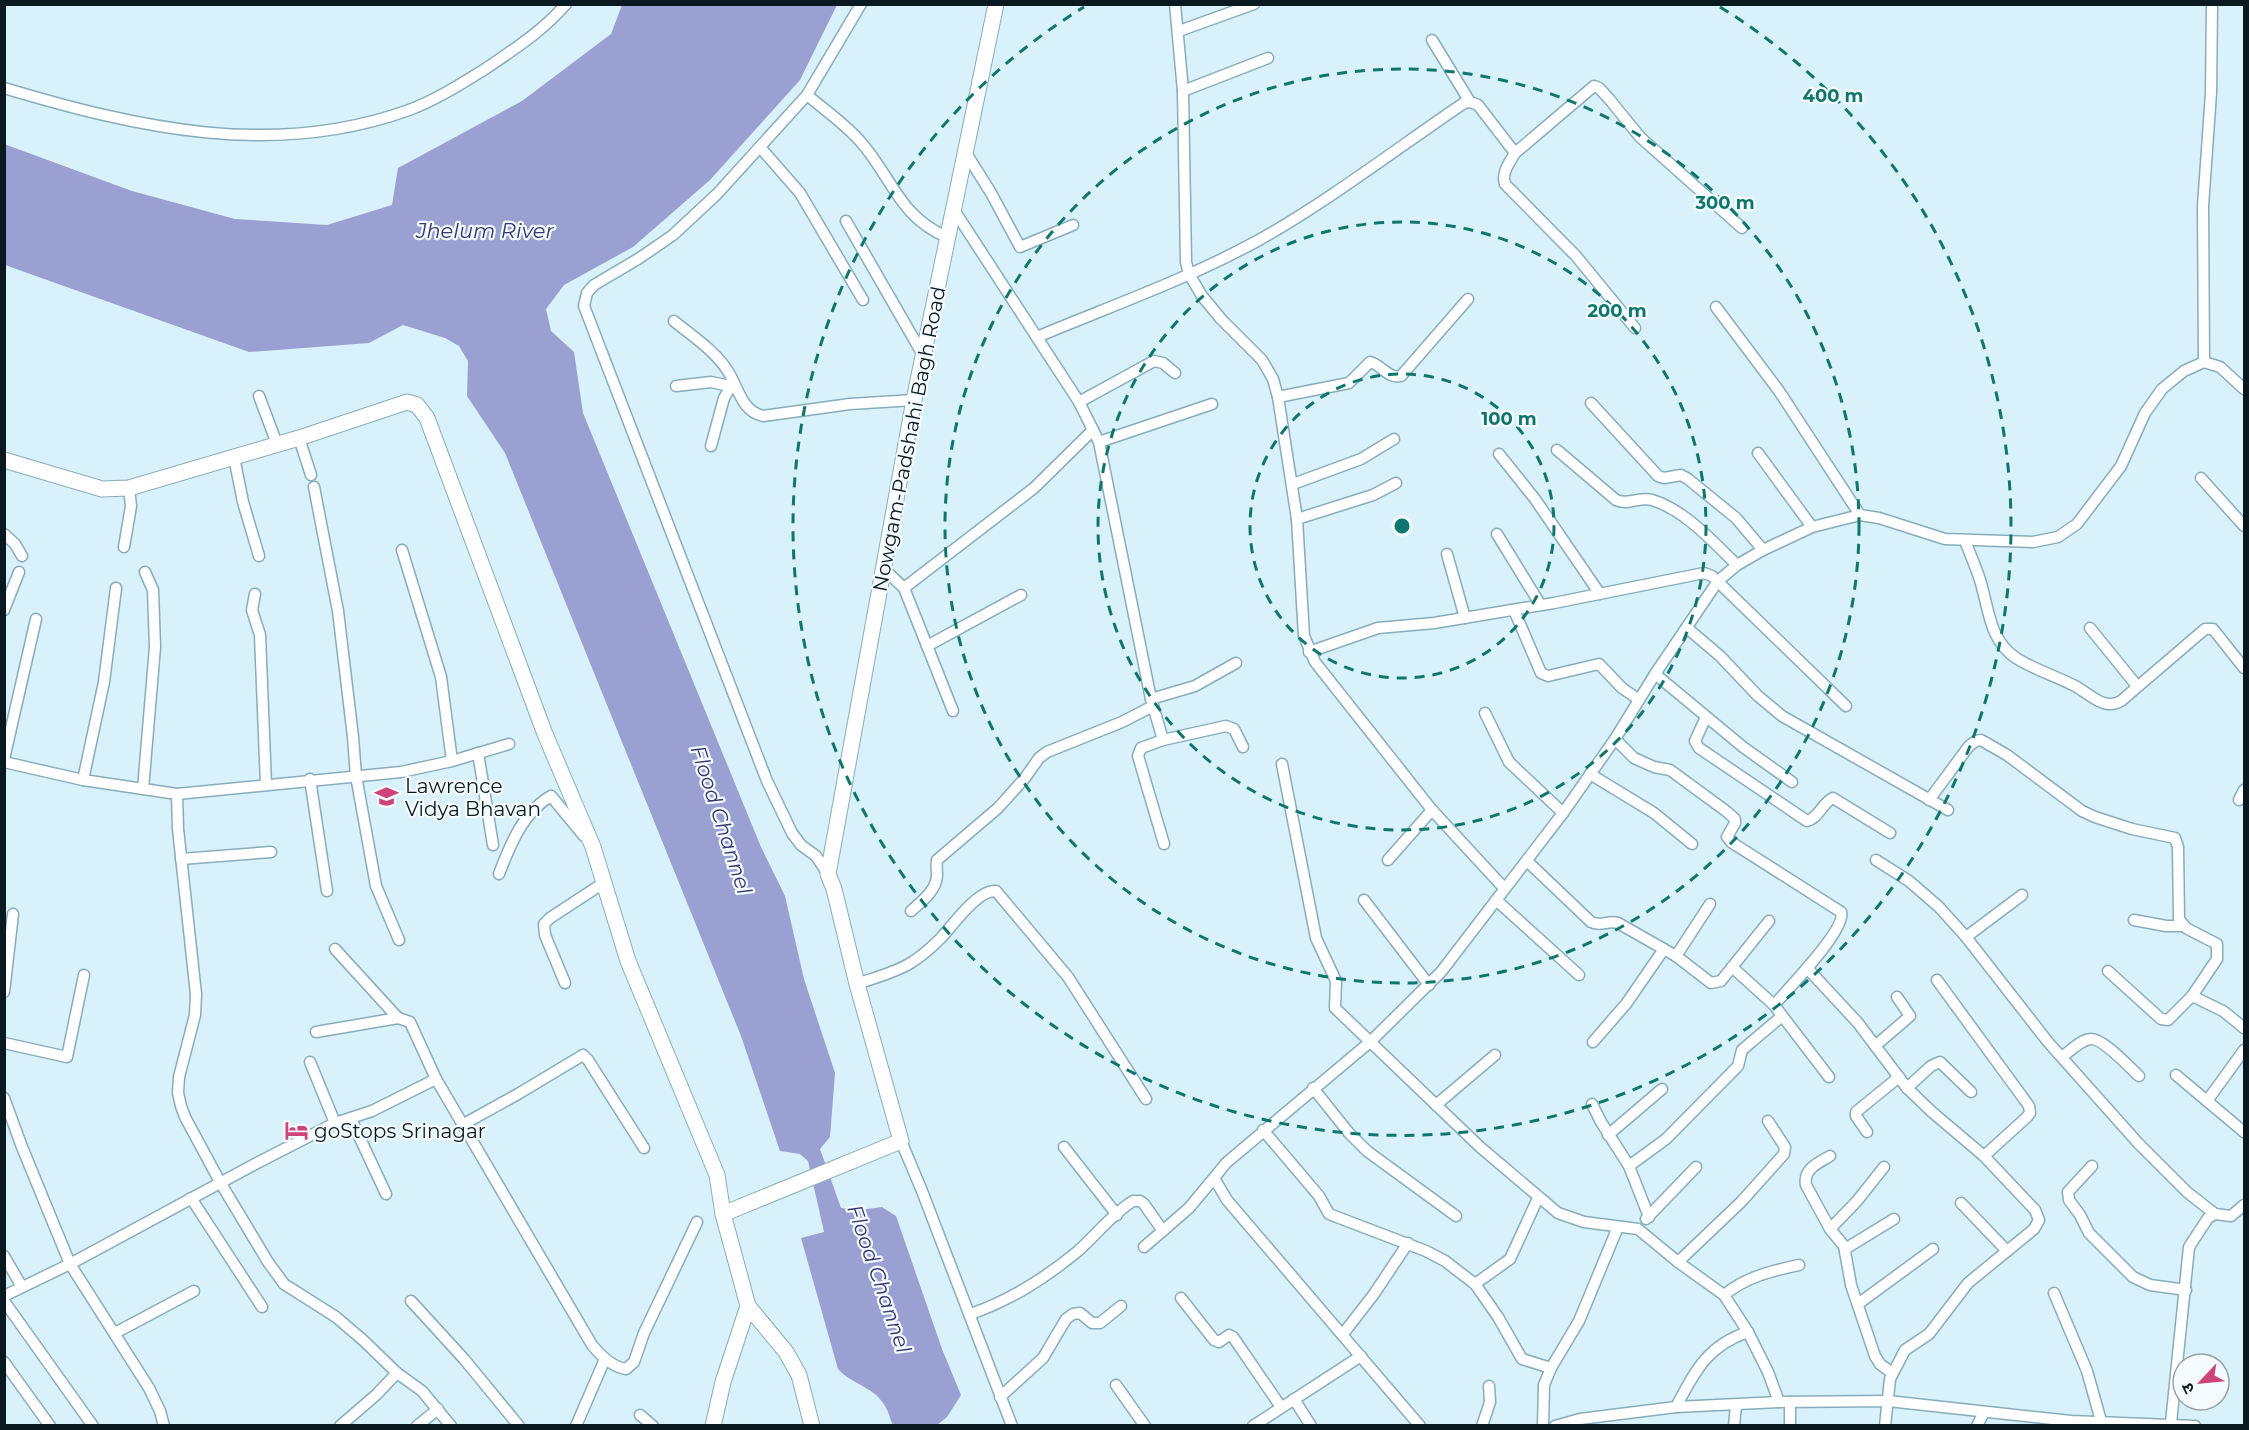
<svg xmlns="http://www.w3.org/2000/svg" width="2249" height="1430" font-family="Montserrat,'Noto Sans Devanagari',sans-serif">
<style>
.water{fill:#9aa0d1}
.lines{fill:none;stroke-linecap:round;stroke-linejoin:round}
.street-casing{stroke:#87adbc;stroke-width:13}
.secondary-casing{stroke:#87adbc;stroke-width:17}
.street{stroke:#fff;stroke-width:10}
.secondary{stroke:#fff;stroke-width:15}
.ring{fill:none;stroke:#0f766e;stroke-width:3;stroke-dasharray:10 8}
.labels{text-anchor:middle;stroke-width:4.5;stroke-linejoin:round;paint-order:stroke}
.street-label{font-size:20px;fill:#0a191f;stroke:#f3fbfe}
.poi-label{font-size:20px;fill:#0a191f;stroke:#f3fbfe;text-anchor:start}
.water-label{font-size:21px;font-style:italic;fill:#363874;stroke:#f3fbfe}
.centre{fill:#0f766e;stroke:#f3fbfe;stroke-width:3}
.ring-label{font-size:18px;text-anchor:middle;font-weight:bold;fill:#0f766e;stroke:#f3fbfe;stroke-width:4.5;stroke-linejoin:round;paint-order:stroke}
</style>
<rect width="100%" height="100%" fill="#d9f1fa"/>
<path class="water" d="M 622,5 L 837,5 L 800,80 L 710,180 L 633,247 L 564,285 L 546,309 L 551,331 L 574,352 L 583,413 L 761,847 L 785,896 L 804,979 L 835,1073 L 830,1137 L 820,1149 L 841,1208 L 860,1210 L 882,1207 L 896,1216 L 942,1349 L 961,1395 L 947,1417 L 937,1425 L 893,1425 C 890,1419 888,1409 883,1403 C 873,1387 850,1383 838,1369 L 801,1238 L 824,1232 L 808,1161 L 800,1154 L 780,1151 L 741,1036 L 505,453 L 467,396 L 468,361 L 459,346 L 445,338 L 403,325 L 369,343 L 249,352 L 5,265 L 4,144 L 132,191 L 235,219 L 327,225 L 392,205 L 398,168 L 522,101 L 611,34 Z"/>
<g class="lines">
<defs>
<g id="street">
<polyline points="1175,4 1183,91 1186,262 1189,274 1202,296 1221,319 1262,360 1273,379 1278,397 1297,519 1304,636 1315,662 1432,810 1504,888"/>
<polyline points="1179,31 1254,4"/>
<polyline points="1432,40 1470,102"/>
<path d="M 4,88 C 138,128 273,159 409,110 C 436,100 461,84 485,69 C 513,50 543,31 566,4"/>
<polyline points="1183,91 1268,58"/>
<path d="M 807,95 C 825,110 845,124 860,141 C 892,177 899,217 947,237"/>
<polyline points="760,147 800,193 863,300"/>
<polyline points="966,153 991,193 1020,247 1073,225"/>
<polyline points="1515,153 1594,86 1599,88 1610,100 1640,137 1742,228"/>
<polyline points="954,210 1079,402 1099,442 1151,699 1163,740 1141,748 1138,756 1164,844"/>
<polyline points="846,221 923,355"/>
<polyline points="1716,307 1779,391 1860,515"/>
<path d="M 674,321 C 692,336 717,352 729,373 C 739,390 742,411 763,416 L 850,404 L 914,400"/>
<path d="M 1037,337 C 1111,306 1188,279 1259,240 C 1330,200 1396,149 1464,103 L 1470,102 L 1478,105 L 1515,153 C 1510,162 1501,173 1505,184 L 1576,256 L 1635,328"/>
<polyline points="2204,362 2203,206 2211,93 2212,4"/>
<polyline points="676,386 711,382 730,386"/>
<polyline points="259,396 277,444"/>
<path d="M 1278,397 L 1349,383 L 1370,362 C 1382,365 1388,379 1401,376 L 1468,299"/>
<polyline points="1079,402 1154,361 1163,363 1175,373"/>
<polyline points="1591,403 1658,476 1664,478 1681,475 1688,479 1736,518 1763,550"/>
<polyline points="299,438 311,475"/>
<polyline points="1099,442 1212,404"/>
<polyline points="711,446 724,398 733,383"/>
<path d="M 1557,450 L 1616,500 C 1629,506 1640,496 1652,500 C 1685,510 1713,542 1737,565"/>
<polyline points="1758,453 1812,527"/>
<polyline points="1499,454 1535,499 1600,594"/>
<polyline points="234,457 243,502 259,556"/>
<polyline points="2201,478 2244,526"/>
<polyline points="1293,484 1361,459 1394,439"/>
<polyline points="314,487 338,611 353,737 356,776 376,886 399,940"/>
<polyline points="1297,519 1373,495 1396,483"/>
<polyline points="4,534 15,544 22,556"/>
<polyline points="1497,534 1540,604"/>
<path d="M 1965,541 C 1970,554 1976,567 1980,580 C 1989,609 1989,640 2016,658 C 2035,670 2056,676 2075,686 C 2090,694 2104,711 2121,701 L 2205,629 L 2213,629 L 2244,668"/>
<polyline points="124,547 131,506 129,488"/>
<polyline points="402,550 441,677 452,761"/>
<polyline points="1447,554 1465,618"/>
<polyline points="884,569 904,588 953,711"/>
<polyline points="904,588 1034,488 1093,430"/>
<polyline points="255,594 252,610 260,635 266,785"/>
<polyline points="4,610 19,572"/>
<polyline points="1514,610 1541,673 1548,676 1599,664 1622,688 1638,699"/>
<polyline points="1687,628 1720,656 1758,696 1782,716 1948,810"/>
<polyline points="2090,628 2137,686"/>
<polyline points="927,646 1021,595"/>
<polyline points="1309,652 1378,628 1434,623 1554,603 1704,573 1712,576 1846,706"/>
<polyline points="1655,674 1743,747 1792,782"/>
<polyline points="1151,699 1195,686 1236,663"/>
<polyline points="1485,713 1509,762 1563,813"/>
<path d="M 1706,717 L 1695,741 L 1699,748 L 1807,821 C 1819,818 1822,803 1833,798 L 1890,833"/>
<path d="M 1615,739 L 1634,758 L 1654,767 L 1670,770 L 1726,811 L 1735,819 L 1735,823 L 1727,837 L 1731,842 L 1841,912 C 1847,929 1787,990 1774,1005"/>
<polyline points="1163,740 1226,726 1234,729 1243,747"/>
<polyline points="478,753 493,845"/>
<polyline points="4,759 36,619"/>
<polyline points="4,762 83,780 177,794 401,772 452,761 509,744"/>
<polyline points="1282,764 1316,938 1336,981 1335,1008 1480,1147 1558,1213 1584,1222 1638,1229 1678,1262 1724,1295 1748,1332 1768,1372 1779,1402"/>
<polyline points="1590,774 1654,813 1692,844"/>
<polyline points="310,779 327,891"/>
<polyline points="83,780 104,682 116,588"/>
<polyline points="143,789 155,647 153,590 145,572"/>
<polyline points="177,794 178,829 196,994 195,1015 179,1077 178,1093 181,1106 185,1117 220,1182 268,1262 284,1284 336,1317 364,1341 397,1373 422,1391 451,1426"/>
<polyline points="1929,800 1969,746 1976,741 1981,740 2007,755 2082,811 2095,817 2132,829 2175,838 2178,847 2179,919 2186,928 2217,944 2217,959 2192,996 2168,1020 2161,1019 2108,971"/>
<polyline points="2239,800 2244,790"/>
<polyline points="181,859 271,852"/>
<polyline points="1388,860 1432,810"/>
<polyline points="1876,860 1909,881 1939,907 1966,937 2048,1042 2138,1143 2187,1192 2215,1214"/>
<path d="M 1527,861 L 1591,922 C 1600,927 1608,920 1618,923 L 1676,956 L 1711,983 L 1721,981 L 1769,921"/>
<path d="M 499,874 C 510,845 523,812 551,796 L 584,836"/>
<polyline points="828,874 816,856 801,845 792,833 767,781 584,306 587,293 594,285 638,259 673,235 717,194 807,95 861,4"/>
<polyline points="1364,900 1429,985"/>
<polyline points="1496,900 1579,975"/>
<path d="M 911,911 C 921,902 937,890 937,875 C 937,870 936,866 937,860 L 998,808 L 1025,778 L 1039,758 L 1047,752 L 1122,722 L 1153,706"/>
<polyline points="2134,920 2166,926 2183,926"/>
<polyline points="1966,937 2022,895"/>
<polyline points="335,949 398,1018"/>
<polyline points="1676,956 1710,904"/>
<polyline points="1732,967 1774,1005 1829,1077"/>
<polyline points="1807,968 1858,1023 1907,1088 1932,1112 1984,1156 2035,1210 2039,1220 2034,1229 1968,1283 1929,1334 1905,1350 1890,1379 1885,1426"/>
<polyline points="1937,980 2029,1106 2030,1113 2027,1117 1984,1156"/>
<polyline points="565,983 545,935 544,924 550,918 605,882"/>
<path d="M 857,984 C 874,978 893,973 909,964 C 921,957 932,947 941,938 C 953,925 978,889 996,891 L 1068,977 L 1146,1099"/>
<polyline points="4,992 13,914"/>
<polyline points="2192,996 2223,1011 2244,1028"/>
<path d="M 316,1032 L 398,1018 L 410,1022 L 436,1079 L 592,1345 C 601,1356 612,1367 626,1369 L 634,1362 L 644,1333 L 697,1222"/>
<polyline points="1593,1042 1626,1004 1664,949"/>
<polyline points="4,1043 67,1057 84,975"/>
<polyline points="1875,1046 1910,1016 1897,997"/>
<path d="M 2062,1057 C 2070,1051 2081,1040 2090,1039 C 2102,1037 2130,1068 2139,1076"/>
<polyline points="310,1062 335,1123"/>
<polyline points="2176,1075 2244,1132"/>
<polyline points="1313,1088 1349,1133 1367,1151 1456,1216"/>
<polyline points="1907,1088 1931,1066 1940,1062 1971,1092"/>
<polyline points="4,1098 22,1147 70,1264 149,1388 160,1411 164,1426"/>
<polyline points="2207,1101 2244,1050"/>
<polyline points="1592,1104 1601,1122 1629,1166 1649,1217"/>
<polyline points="1436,1105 1495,1055"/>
<polyline points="351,1119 386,1194"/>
<polyline points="462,1125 518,1094 583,1055 588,1060 644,1148"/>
<polyline points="1263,1130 1319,1196 1329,1214 1426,1251 1445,1261 1475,1284 1498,1317 1522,1359 1551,1368"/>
<polyline points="1867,1132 1856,1116 1856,1112 1899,1077"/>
<polyline points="1608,1135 1662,1089"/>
<polyline points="901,1141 922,1191 1012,1426"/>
<polyline points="1064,1147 1117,1215"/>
<path d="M 1830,1156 C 1818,1163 1803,1169 1806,1185 L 1830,1229 L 1844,1246 L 1851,1285 L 1875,1356 L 1880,1364 L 1892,1373"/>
<polyline points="1629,1166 1666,1139 1738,1066 1742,1050 1781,1017"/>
<polyline points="2092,1166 2068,1192 2069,1200 2080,1215 2089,1233 2133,1277 2150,1285 2186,1290"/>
<polyline points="191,1198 262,1307"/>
<polyline points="1961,1203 2007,1251"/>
<polyline points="1646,1219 1696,1167"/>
<polyline points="1830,1229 1857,1201 1884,1167"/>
<polyline points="1144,1247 1189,1208 1214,1178"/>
<polyline points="1845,1249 1894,1219"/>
<polyline points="4,1256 22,1287"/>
<polyline points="1678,1262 1741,1202 1784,1154 1785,1147 1768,1121"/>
<polyline points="1475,1284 1510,1259 1538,1198"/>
<polyline points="2054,1293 2087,1371 2101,1421"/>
<path d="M 1724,1295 C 1746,1277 1771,1271 1799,1265"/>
<polyline points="4,1296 70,1264 257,1163 335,1123 372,1111 436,1079"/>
<polyline points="1181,1298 1214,1340 1219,1342 1229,1335 1233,1337 1281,1407"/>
<polyline points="4,1301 93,1426"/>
<polyline points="411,1301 464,1359 519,1426"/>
<polyline points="1858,1304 1933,1249"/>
<path d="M 971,1314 C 1012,1299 1044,1279 1078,1251 C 1096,1235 1112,1214 1133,1201 L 1140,1201 L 1144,1204 L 1163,1231"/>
<polyline points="115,1333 194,1291"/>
<polyline points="1343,1334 1374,1294 1408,1243"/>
<polyline points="4,1362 50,1426"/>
<polyline points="1116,1385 1145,1426"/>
<polyline points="1000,1397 1043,1358 1066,1319 1073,1314 1080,1313 1092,1323 1100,1323 1121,1306"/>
<polyline points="1294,1399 1311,1426"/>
<path d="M 1676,1407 C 1695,1371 1708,1345 1748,1332"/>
<polyline points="640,1415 653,1426"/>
<polyline points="2171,1423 2189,1247 2208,1218 2215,1214 2231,1216 2244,1205"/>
<polyline points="340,1426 376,1395 397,1373"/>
<polyline points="417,1426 438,1409"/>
<polyline points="576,1426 605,1359"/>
<polyline points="1253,1426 1361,1356"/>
<polyline points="1420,1426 1227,1200 1214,1178 1226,1163 1370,1042 1441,972 1563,813 1615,739 1655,674 1718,581 1737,565 1763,550 1812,527 1860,515 1879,518 1945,539 2033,542 2058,537 2077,524 2121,466 2145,413 2162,389 2184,371 2204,362 2220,367 2244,389"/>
<polyline points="1482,1426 1490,1402 1489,1386"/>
<polyline points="1543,1426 1544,1385 1551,1368 1579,1321 1618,1227"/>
<polyline points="1555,1426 1580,1419 1676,1407 1779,1402 1888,1401 2071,1421 2195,1426"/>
<polyline points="1734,1426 1736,1405"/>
<polyline points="1790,1426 1790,1402"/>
<polyline points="1977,1426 1984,1412"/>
</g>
<g id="secondary">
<polyline points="4,460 102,489 129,488 299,438 407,402 417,405 427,418 545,734 593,847 628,961 717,1175 723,1214 748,1306 723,1382 713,1426"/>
<polyline points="723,1214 901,1141 857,984 834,889 828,874 914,400 996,4"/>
<polyline points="748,1306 786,1352 799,1375 812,1426"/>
</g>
</defs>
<use href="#street" class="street-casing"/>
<use href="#secondary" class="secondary-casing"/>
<use href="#street" class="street"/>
<use href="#secondary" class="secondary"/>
</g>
<g class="ring">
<circle cx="1402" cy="526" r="152"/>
<circle cx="1402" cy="526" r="304"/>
<circle cx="1402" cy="526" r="457"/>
<path d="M1720 7A609 609 0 1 1 1084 7"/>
</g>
<defs>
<symbol id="school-bare" viewBox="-9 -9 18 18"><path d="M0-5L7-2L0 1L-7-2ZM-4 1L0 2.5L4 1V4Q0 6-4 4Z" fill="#cf4478" stroke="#f3fbfe" stroke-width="2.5" paint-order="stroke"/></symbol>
<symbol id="hotel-bare" viewBox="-9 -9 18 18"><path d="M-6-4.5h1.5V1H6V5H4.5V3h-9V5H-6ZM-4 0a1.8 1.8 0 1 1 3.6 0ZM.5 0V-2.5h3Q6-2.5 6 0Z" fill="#cf4478" stroke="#f3fbfe" stroke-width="2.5" paint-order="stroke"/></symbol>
</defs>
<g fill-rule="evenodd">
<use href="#school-bare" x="370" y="780" width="33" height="33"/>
<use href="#hotel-bare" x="280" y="1114" width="33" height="33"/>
</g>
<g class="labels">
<g class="street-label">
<text transform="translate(909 439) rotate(-79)" y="7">Nowgam-Padshahi Bagh Road</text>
</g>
<g class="poi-label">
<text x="405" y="793">Lawrence<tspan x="405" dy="23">Vidya Bhavan</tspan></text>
<text x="314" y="1138">goStops Srinagar</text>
</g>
<g class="water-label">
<text x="485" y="238">Jhelum River</text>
<text transform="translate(721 820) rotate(72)" y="7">Flood Channel</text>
<text transform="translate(879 1279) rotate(71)" y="7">Flood Channel</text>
</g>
</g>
<circle cx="1402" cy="526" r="9" class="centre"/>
<g class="ring-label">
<text x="1833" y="102">400 m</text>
<text x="1725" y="209">300 m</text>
<text x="1617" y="317">200 m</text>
<text x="1509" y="425">100 m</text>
</g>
<rect width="2249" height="1430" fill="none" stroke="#0a191f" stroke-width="12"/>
<g transform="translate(2201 1382) rotate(244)"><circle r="28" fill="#f3fbfe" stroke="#96a1a5" stroke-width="1.5"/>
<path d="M0-4.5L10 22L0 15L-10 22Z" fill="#cf4478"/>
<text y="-9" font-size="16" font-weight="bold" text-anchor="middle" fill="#0a191f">उ</text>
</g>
</svg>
